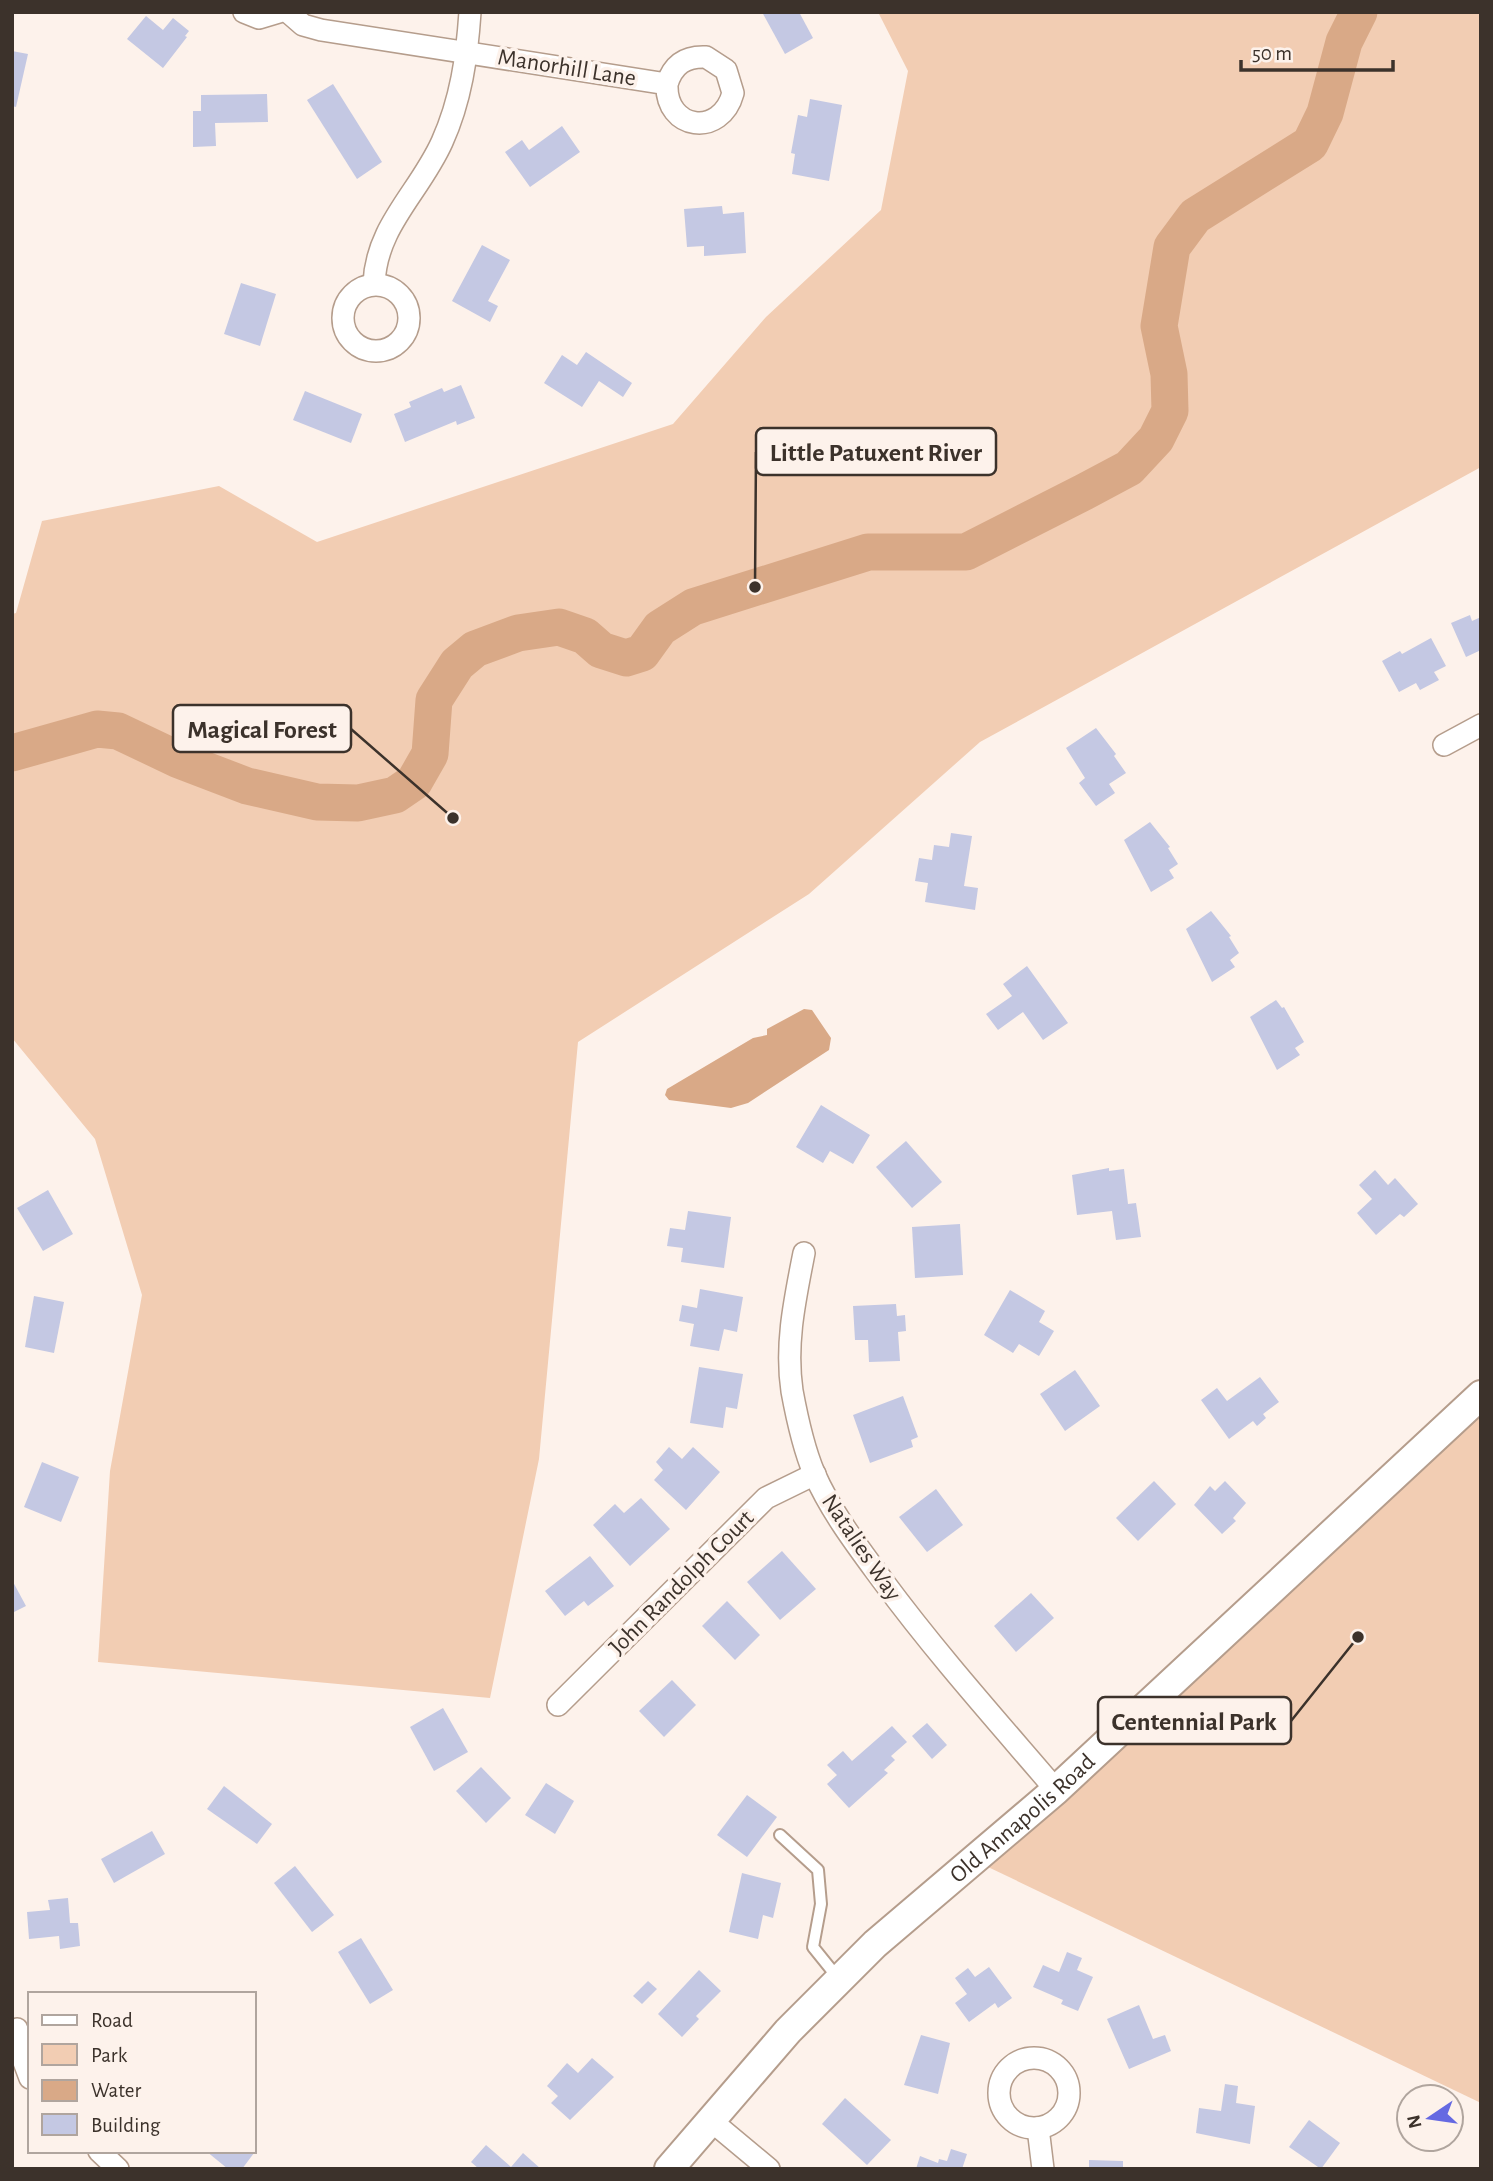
<svg xmlns="http://www.w3.org/2000/svg" width="1493" height="2181" font-family="'Alegreya Sans',sans-serif">
<style>
.green{fill:#f2cdb3}
.water{fill:#d9a987}
.lines{fill:none;stroke-linecap:round;stroke-linejoin:round}
.river{stroke:#d9a987;stroke-width:37}
.building{fill:#c4c8e3}
.service-casing{stroke:#b59d8c;stroke-width:14}
.minor-casing{stroke:#b59d8c;stroke-width:24}
.tertiary-casing{stroke:#b59d8c;stroke-width:32}
.service{stroke:#fff;stroke-width:10}
.minor{stroke:#fff;stroke-width:21}
.tertiary{stroke:#fff;stroke-width:28}
.labels{text-anchor:middle;stroke-width:7;stroke-linejoin:round;paint-order:stroke}
.street-label{font-size:24px;fill:#3c322b;stroke:#fdf2eb}
.leader{fill:none;stroke:#3c322b;stroke-width:2.5}
.callout-dot{fill:#3c322b;stroke:#fdf2eb;stroke-width:2.5}
.callout{fill:#fdf2eb;stroke:#3c322b;stroke-width:2.5}
.callout-label{font-size:26px;text-anchor:middle;font-weight:bold;fill:#3c322b}
</style>
<rect width="100%" height="100%" fill="#fdf2eb"/>
<g class="green">
<polygon points="878,12 1481,12 1481,467 980,742 809,894 578,1042 539,1459 490,1698 98,1662 110,1471 142,1295 95,1139 12,1038 12,614 16,613 42,521 219,486 317,542 673,424 766,317 881,210 908,71"/>
<polygon points="1481,1408 1481,2103 988,1867"/>
</g>
<polygon class="water" points="804,1009 812,1010 831,1038 829,1050 748,1103 731,1108 669,1100 665,1095 667,1089 753,1038 767,1035 767,1029"/>
<g class="lines">
<polyline class="river" points="12,753 97,729 118,731 179,760 247,786 317,802 358,803 395,795 414,782 430,754 434,700 457,664 475,649 518,633 559,627 585,636 601,650 626,658 642,653 660,628 693,607 868,552 966,552 1084,492 1129,468 1156,439 1170,411 1169,374 1159,326 1172,247 1195,216 1310,144 1325,113 1344,42 1359,12"/>
</g>
<g class="building">
<polygon points="762,12 799,12 813,38 785,54"/>
<polygon points="146,16 163,30 173,18 189,31 185,36 187,37 163,68 127,39"/>
<polygon points="12,51 28,54 16,107 12,106"/>
<polygon points="333,84 382,162 357,179 307,100"/>
<polygon points="267,94 268,122 215,123 216,146 193,147 193,111 201,111 201,95"/>
<polygon points="810,99 842,105 829,181 792,174 795,154 791,153 798,115 807,117"/>
<polygon points="562,126 580,152 530,187 505,152 522,140 529,150"/>
<polygon points="722,206 723,214 744,212 746,253 704,256 704,246 687,247 684,209"/>
<polygon points="482,245 510,260 488,301 498,306 490,322 452,301"/>
<polygon points="241,283 276,294 260,346 224,334"/>
<polygon points="586,352 632,383 623,397 599,381 582,407 544,383 562,355 577,365"/>
<polygon points="461,385 475,418 457,425 456,421 405,442 394,414 411,407 409,402 442,388 444,392"/>
<polygon points="305,391 362,414 351,443 293,420"/>
<polygon points="1470,615 1472,621 1481,617 1481,650 1466,657 1451,623"/>
<polygon points="1431,638 1446,666 1434,672 1439,680 1420,690 1416,683 1399,692 1382,661 1400,651 1402,654"/>
<polygon points="1096,728 1116,754 1114,756 1126,773 1109,784 1115,793 1096,806 1079,783 1085,778 1066,748"/>
<polygon points="1150,822 1170,847 1168,848 1178,864 1169,870 1174,878 1151,892 1124,840"/>
<polygon points="951,833 972,836 964,886 978,888 975,910 925,902 928,883 915,881 919,858 932,860 934,845 949,847"/>
<polygon points="1211,911 1231,936 1229,937 1239,953 1230,960 1235,967 1212,982 1186,929"/>
<polygon points="1027,966 1068,1023 1043,1040 1023,1012 998,1030 986,1014 1012,996 1003,984"/>
<polygon points="1276,1000 1282,1008 1284,1007 1304,1042 1295,1048 1300,1055 1277,1070 1250,1017"/>
<polygon points="821,1105 870,1135 853,1164 830,1151 823,1163 796,1147"/>
<polygon points="906,1141 942,1182 912,1208 876,1167"/>
<polygon points="1109,1168 1109,1171 1124,1169 1128,1204 1136,1203 1141,1237 1116,1240 1112,1211 1077,1215 1072,1175"/>
<polygon points="1375,1170 1388,1185 1395,1178 1418,1204 1404,1217 1400,1214 1376,1235 1357,1213 1372,1199 1359,1185"/>
<polygon points="48,1190 73,1234 43,1251 17,1208"/>
<polygon points="688,1211 731,1217 724,1268 681,1262 683,1248 667,1246 670,1228 685,1230"/>
<polygon points="960,1224 963,1275 915,1278 912,1227"/>
<polygon points="700,1289 743,1297 737,1332 724,1329 719,1351 690,1346 694,1324 679,1321 682,1305 697,1308"/>
<polygon points="1010,1290 1045,1311 1039,1322 1054,1331 1039,1356 1019,1344 1013,1353 984,1335"/>
<polygon points="34,1296 64,1302 54,1353 25,1347"/>
<polygon points="896,1304 897,1316 905,1315 906,1331 898,1332 900,1361 869,1362 868,1340 855,1340 853,1306"/>
<polygon points="699,1367 743,1374 737,1409 726,1407 723,1428 690,1423"/>
<polygon points="1075,1370 1100,1406 1065,1431 1040,1394"/>
<polygon points="1260,1377 1279,1402 1263,1414 1266,1418 1257,1426 1253,1421 1229,1439 1201,1400 1217,1388 1227,1401"/>
<polygon points="903,1396 918,1437 911,1440 913,1447 870,1463 853,1415"/>
<polygon points="669,1447 682,1459 693,1447 720,1472 686,1510 654,1480 663,1470 656,1462"/>
<polygon points="42,1462 79,1477 61,1522 24,1507"/>
<polygon points="1154,1481 1176,1504 1138,1541 1116,1518"/>
<polygon points="1225,1481 1246,1503 1233,1518 1236,1521 1222,1534 1194,1505 1210,1486 1215,1491"/>
<polygon points="936,1489 963,1525 927,1552 899,1517"/>
<polygon points="641,1498 670,1529 630,1566 593,1525 615,1504 624,1513"/>
<polygon points="782,1551 816,1589 780,1620 747,1582"/>
<polygon points="590,1556 614,1586 588,1606 584,1601 565,1616 545,1591"/>
<polygon points="12,1580 26,1606 12,1613"/>
<polygon points="1031,1593 1054,1618 1016,1652 994,1626"/>
<polygon points="727,1601 760,1635 735,1660 702,1626"/>
<polygon points="672,1680 696,1705 664,1737 639,1711"/>
<polygon points="443,1708 468,1752 434,1771 410,1727"/>
<polygon points="927,1723 947,1745 932,1759 912,1736"/>
<polygon points="892,1726 907,1742 891,1756 895,1760 884,1770 888,1773 849,1808 827,1784 837,1775 827,1765 843,1751 852,1761"/>
<polygon points="481,1767 511,1798 486,1823 456,1791"/>
<polygon points="546,1783 574,1801 555,1834 525,1815"/>
<polygon points="224,1786 272,1824 257,1844 207,1809"/>
<polygon points="747,1795 777,1817 747,1857 717,1835"/>
<polygon points="152,1831 165,1854 114,1883 101,1859"/>
<polygon points="295,1866 334,1915 312,1932 274,1883"/>
<polygon points="742,1873 781,1883 773,1918 763,1915 758,1939 729,1932"/>
<polygon points="68,1898 70,1923 78,1923 80,1946 60,1949 59,1936 29,1939 27,1912 50,1910 48,1900"/>
<polygon points="361,1938 393,1990 370,2004 338,1952"/>
<polygon points="1067,1952 1082,1958 1077,1970 1093,1977 1078,2011 1061,2004 1063,2000 1033,1987 1043,1965 1059,1972"/>
<polygon points="989,1967 1012,1998 998,2008 995,2003 969,2022 955,2003 967,1994 955,1978 968,1968 975,1977"/>
<polygon points="699,1970 721,1991 696,2016 699,2019 682,2037 658,2014"/>
<polygon points="648,1981 657,1989 642,2004 633,1996"/>
<polygon points="1139,2005 1153,2039 1165,2035 1171,2051 1129,2069 1107,2019"/>
<polygon points="921,2035 950,2043 938,2094 904,2085"/>
<polygon points="592,2058 614,2077 570,2120 551,2103 558,2096 547,2086 567,2063 578,2073"/>
<polygon points="1225,2084 1238,2086 1236,2103 1255,2106 1250,2144 1196,2133 1199,2108 1221,2111"/>
<polygon points="845,2098 891,2140 867,2165 822,2124"/>
<polygon points="1309,2120 1340,2143 1321,2169 1289,2147"/>
<polygon points="486,2145 511,2167 523,2153 541,2169 479,2169 471,2162"/>
<polygon points="951,2149 967,2154 962,2169 916,2169 920,2156 938,2163 939,2159 947,2161"/>
<polygon points="206,2151 252,2151 254,2153 242,2169 228,2169"/>
<polygon points="1089,2160 1123,2161 1123,2169 1089,2169"/>
</g>
<g class="lines">
<defs>
<polyline id="service" points="780,1835 818,1870 821,1904 813,1947 838,1978"/>
<g id="minor">
<polyline points="244,12 259,18 279,12"/>
<path d="M 288,12 L 303,25 L 321,30 L 667,84 C 665,130 721,138 733,93 L 726,70 L 706,57 C 685,56 673,65 667,84"/>
<path d="M 374,284 C 376,226 419,193 442,142 C 461,100 467,57 470,12"/>
<circle cx="376" cy="318" r="33"/>
<polyline points="1444,745 1481,725"/>
<path d="M 804,1253 C 795,1299 785,1344 792,1391 C 797,1418 803,1447 814,1473 C 831,1512 858,1547 883,1581 C 937,1654 997,1721 1056,1790"/>
<polyline points="558,1705 766,1498 815,1474"/>
<polyline points="17,2029 21,2054 30,2078"/>
<circle cx="1034" cy="2093" r="35"/>
<polyline points="709,2119 769,2169"/>
<polyline points="1038,2128 1043,2169"/>
<polyline points="99,2151 118,2169"/>
</g>
<g id="tertiary">
<path id="s1" d="M 669,2169 L 788,2031 L 875,1944 L 1056,1790 L 1481,1395"/>
</g>
</defs>
<use href="#service" class="service-casing"/>
<use href="#minor" class="minor-casing"/>
<use href="#tertiary" class="tertiary-casing"/>
<use href="#service" class="service"/>
<use href="#minor" class="minor"/>
<use href="#tertiary" class="tertiary"/>
</g>
<g class="labels">
<g class="street-label">
<text transform="translate(567 67) rotate(9)" y="8">Manorhill Lane</text>
<text transform="translate(862 1547) rotate(56)" y="8">Natalies Way</text>
<text transform="translate(681 1582) rotate(-45)" y="8">John Randolph Court</text>
<text dy="8" stroke="none"><textPath href="#s1" startOffset="499">Old Annapolis Road</textPath></text>
</g>
</g>
<path class="leader" d="M755 587L756 452M453 818L351 729M1358 1637L1291 1721"/>
<g class="callout-dot">
<circle cx="755" cy="587" r="7"/>
<circle cx="453" cy="818" r="7"/>
<circle cx="1358" cy="1637" r="7"/>
</g>
<g class="callout">
<rect x="756" y="428" width="240" height="47" rx="7"/>
<rect x="173" y="705" width="178" height="47" rx="7"/>
<rect x="1098" y="1697" width="193" height="47" rx="7"/>
</g>
<g class="callout-label">
<text x="876" y="461">Little Patuxent River</text>
<text x="262" y="738">Magical Forest</text>
<text x="1194" y="1730">Centennial Park</text>
</g>
<rect width="1493" height="2181" fill="none" stroke="#3c322b" stroke-width="28"/>
<rect x="28" y="1992" width="228" height="161" fill="#fdf2eb" stroke="#b0a59e" stroke-width="2"/>
<rect x="42" y="2015" width="35" height="10" fill="#ffffff" stroke="#b0a59e" stroke-width="2"/>
<text x="91" y="2027" font-size="21" fill="#3c322b">Road</text>
<rect x="42" y="2044" width="35" height="21" fill="#f2cdb3" stroke="#b0a59e" stroke-width="2"/>
<text x="91" y="2062" font-size="21" fill="#3c322b">Park</text>
<rect x="42" y="2080" width="35" height="21" fill="#d9a987" stroke="#b0a59e" stroke-width="2"/>
<text x="91" y="2097" font-size="21" fill="#3c322b">Water</text>
<rect x="42" y="2114" width="35" height="21" fill="#c4c8e3" stroke="#b0a59e" stroke-width="2"/>
<text x="91" y="2132" font-size="21" fill="#3c322b">Building</text>
<g transform="translate(1430 2118) rotate(257)"><circle r="33" fill="#fdf2eb" stroke="#b0a59e" stroke-width="2"/>
<path d="M0-5L12 26L0 18L-12 26Z" fill="#6569e2"/>
<text y="-10" font-size="19" font-weight="bold" text-anchor="middle" fill="#3c322b">N</text>
</g>
<path d="M1241 60v10h152v-10" fill="none" stroke="#3c322b" stroke-width="3.5"/>
<text x="1252" y="60" font-size="21" fill="#3c322b" stroke="#fdf2eb" stroke-width="5" paint-order="stroke">50 m</text>
</svg>
